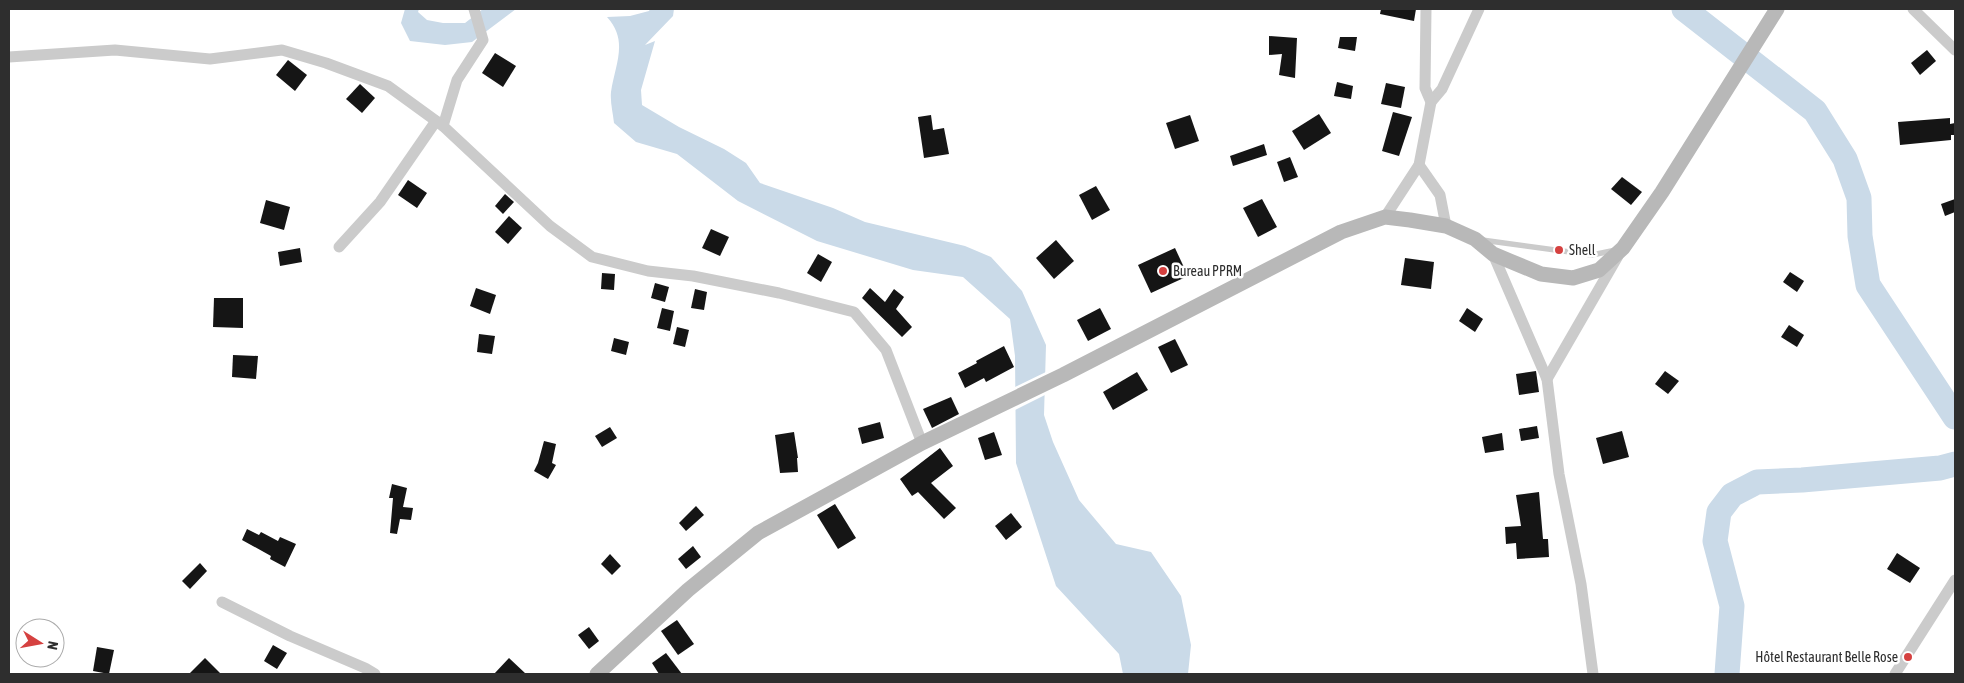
<svg xmlns="http://www.w3.org/2000/svg" width="1964" height="683" font-family="'Asap Condensed',sans-serif">
<style>
.water{fill:#cadae8}
.pier{fill:#fff}
.lines{fill:none;stroke-linecap:round;stroke-linejoin:round}
.river{stroke:#cadae8;stroke-width:25}
.building{fill:#151515}
.service{stroke:#cbcbcb;stroke-width:5.5}
.minor{stroke:#cbcbcb;stroke-width:11}
.secondary{stroke:#b8b8b8;stroke-width:15}
.poi-dot{fill:#d54140;stroke:#fff;stroke-width:2}
.labels{text-anchor:middle;stroke-width:5;stroke-linejoin:round;paint-order:stroke}
.poi-label{font-size:14px;fill:#2e2e2e;stroke:#fff;text-anchor:start}
</style>
<rect width="100%" height="100%" fill="#fff"/>
<g class="water">
<polygon points="405,9 419,9 418,12 427,20 443,23 465,23 483,9 516,9 472,42 445,45 410,41 401,23"/>
<path d="M 650,9 L 674,9 L 673,16 L 645,45 L 655,41 L 641,90 L 642,105 L 679,127 L 724,149 L 746,163 L 760,183 L 833,208 L 865,222 L 965,246 L 991,257 L 1022,291 L 1046,345 L 1044,415 L 1053,442 L 1079,500 L 1116,544 L 1151,552 L 1181,596 L 1191,645 L 1188,674 L 1123,674 L 1119,654 L 1056,586 L 1016,463 L 1015,356 L 1010,319 L 963,277 L 913,270 L 817,241 L 738,201 L 677,154 L 636,142 L 614,123 C 613,113 610,102 611,92 C 615,64 629,41 607,17 L 630,16 L 649,11 Z"/>
</g>
<polygon class="pier" points="1048,371 1047,394 1013,411 1013,388"/>
<g class="lines">
<g class="river">
<polyline points="1684,9 1815,111 1845,159 1859,198 1860,236 1868,285 1955,417"/>
<polyline points="1727,674 1732,606 1715,541 1719,512 1732,495 1757,482 1802,480 1940,468 1955,464"/>
</g>
</g>
<g class="building">
<polygon points="1381,9 1416,9 1414,21 1380,14"/>
<polygon points="1269,36 1297,38 1295,78 1279,75 1282,54 1269,55"/>
<polygon points="1340,37 1357,37 1355,51 1338,48"/>
<polygon points="1927,50 1936,61 1920,75 1911,63"/>
<polygon points="495,53 516,66 503,87 482,73"/>
<polygon points="288,60 307,75 295,91 276,75"/>
<polygon points="1337,82 1353,86 1351,99 1334,96"/>
<polygon points="1386,83 1405,87 1401,108 1381,104"/>
<polygon points="360,84 375,98 362,113 346,99"/>
<polygon points="1393,112 1412,117 1399,156 1382,151"/>
<polygon points="1319,114 1331,133 1304,150 1292,131"/>
<polygon points="931,115 933,130 944,128 949,154 924,158 918,117"/>
<polygon points="1190,115 1199,141 1175,149 1166,123"/>
<polygon points="1950,118 1950,124 1955,123 1955,135 1951,135 1951,140 1900,145 1898,122"/>
<polygon points="1264,144 1267,155 1233,166 1230,156"/>
<polygon points="1290,157 1298,177 1284,182 1277,162"/>
<polygon points="1622,177 1642,192 1631,205 1611,189"/>
<polygon points="408,180 427,193 417,208 398,195"/>
<polygon points="1096,186 1110,210 1092,220 1079,195"/>
<polygon points="505,194 514,202 503,214 495,206"/>
<polygon points="1262,199 1277,227 1258,237 1243,208"/>
<polygon points="1955,199 1955,212 1945,216 1941,204"/>
<polygon points="266,200 290,207 284,230 260,223"/>
<polygon points="509,216 522,228 508,244 495,232"/>
<polygon points="711,229 729,237 720,256 702,248"/>
<polygon points="1056,240 1074,261 1054,279 1036,258"/>
<polygon points="300,248 302,262 280,266 278,252"/>
<polygon points="1175,248 1188,276 1151,293 1138,265"/>
<polygon points="818,254 832,262 821,282 807,273"/>
<polygon points="1405,258 1434,262 1431,289 1401,285"/>
<polygon points="1790,272 1804,281 1797,292 1783,282"/>
<polygon points="602,273 615,274 614,290 601,289"/>
<polygon points="655,283 669,287 665,302 651,298"/>
<polygon points="476,288 496,295 490,314 470,306"/>
<polygon points="870,288 885,302 894,289 904,297 896,309 912,327 902,337 862,298"/>
<polygon points="695,289 707,292 704,310 691,308"/>
<polygon points="214,298 243,298 243,328 213,327"/>
<polygon points="662,308 674,311 670,331 657,328"/>
<polygon points="1100,308 1111,329 1088,341 1077,320"/>
<polygon points="1467,308 1483,319 1475,332 1459,321"/>
<polygon points="1789,325 1804,335 1797,347 1781,337"/>
<polygon points="677,327 689,330 685,347 673,344"/>
<polygon points="479,334 495,336 492,354 477,352"/>
<polygon points="614,338 629,342 626,355 611,351"/>
<polygon points="1175,339 1188,365 1171,373 1158,347"/>
<polygon points="1004,346 1014,367 986,382 984,378 965,388 958,373 977,363 976,361"/>
<polygon points="233,355 258,356 256,379 232,377"/>
<polygon points="1536,371 1539,392 1519,395 1516,374"/>
<polygon points="1665,371 1679,381 1668,394 1655,384"/>
<polygon points="1137,372 1148,390 1113,410 1103,392"/>
<polygon points="951,397 959,414 932,428 923,409"/>
<polygon points="880,422 884,438 862,444 858,428"/>
<polygon points="1537,426 1539,438 1521,441 1519,429"/>
<polygon points="610,427 617,438 602,447 595,436"/>
<polygon points="1622,431 1629,457 1603,464 1596,438"/>
<polygon points="794,432 798,458 797,458 798,472 780,473 775,435"/>
<polygon points="994,432 1002,455 985,460 978,438"/>
<polygon points="1502,433 1504,450 1485,453 1482,437"/>
<polygon points="544,441 556,444 552,463 556,465 548,479 534,471 538,463"/>
<polygon points="940,448 953,466 931,483 956,508 944,519 918,492 912,496 900,479"/>
<polygon points="392,484 407,488 403,507 413,508 411,520 400,519 397,534 390,533 393,498 389,498"/>
<polygon points="1539,492 1543,539 1548,539 1549,557 1517,559 1516,543 1506,544 1505,527 1521,526 1516,495"/>
<polygon points="835,504 856,538 838,549 817,515"/>
<polygon points="696,506 704,515 686,531 679,523"/>
<polygon points="1011,513 1022,527 1006,540 995,526"/>
<polygon points="247,529 259,535 261,532 278,541 280,537 296,544 285,567 270,559 271,556 242,540"/>
<polygon points="693,546 701,557 686,569 678,559"/>
<polygon points="1897,553 1920,568 1910,583 1887,569"/>
<polygon points="610,554 621,566 612,575 601,564"/>
<polygon points="200,563 207,571 190,589 182,581"/>
<polygon points="677,620 694,644 678,655 661,631"/>
<polygon points="589,627 599,641 589,649 578,635"/>
<polygon points="273,645 287,653 277,669 264,661"/>
<polygon points="97,647 114,650 109,674 93,671"/>
<polygon points="666,653 682,674 659,674 652,663"/>
<polygon points="205,658 221,674 189,674"/>
<polygon points="509,658 526,674 494,674"/>
</g>
<g class="lines">
<polyline class="service" points="1482,240 1592,255 1616,250"/>
<g class="minor">
<polyline points="474,9 483,40 457,80 443,126 550,226 592,257 648,271 693,276 779,293 854,312 886,350 922,443"/>
<polyline points="1913,9 1955,50"/>
<polyline points="9,57 115,50 210,59 282,50 326,63 388,86 443,126"/>
<polyline points="1431,102 1442,89 1479,9"/>
<polyline points="1419,165 1440,195 1446,226"/>
<polyline points="1385,217 1419,165 1431,102 1425,88 1426,9"/>
<polyline points="339,247 380,202 436,121"/>
<polyline points="1493,254 1547,379 1559,474 1581,584 1593,674"/>
<polyline points="1547,379 1618,256"/>
<polyline points="222,602 290,636 365,668 375,674"/>
<polyline points="1895,674 1955,580"/>
</g>
<polyline class="secondary" points="597,674 688,590 758,533 922,443 1063,375 1341,232 1385,217 1410,220 1446,226 1475,239 1493,254 1541,274 1573,278 1599,270 1623,248 1662,192 1777,9"/>
</g>
<g class="poi-dot">
<circle cx="1559" cy="250" r="5"/>
<circle cx="1163" cy="271" r="5"/>
<circle cx="1908" cy="657" r="5"/>
</g>
<g class="labels">
<g class="poi-label">
<text x="1569" y="255">Shell</text>
<text x="1173" y="276">Bureau PPRM</text>
<text x="1898" y="662" text-anchor="end">Hôtel Restaurant Belle Rose</text>
</g>
</g>
<rect width="1964" height="683" fill="none" stroke="#2e2e2e" stroke-width="20"/>
<g transform="translate(40 643) rotate(101)"><circle r="24" fill="#ffffff" stroke="#ababab"/>
<path d="M0-4L9 19L0 12L-9 19Z" fill="#d54140"/>
<text y="-8" font-size="14" font-weight="bold" text-anchor="middle" fill="#2e2e2e">N</text>
</g>
</svg>
